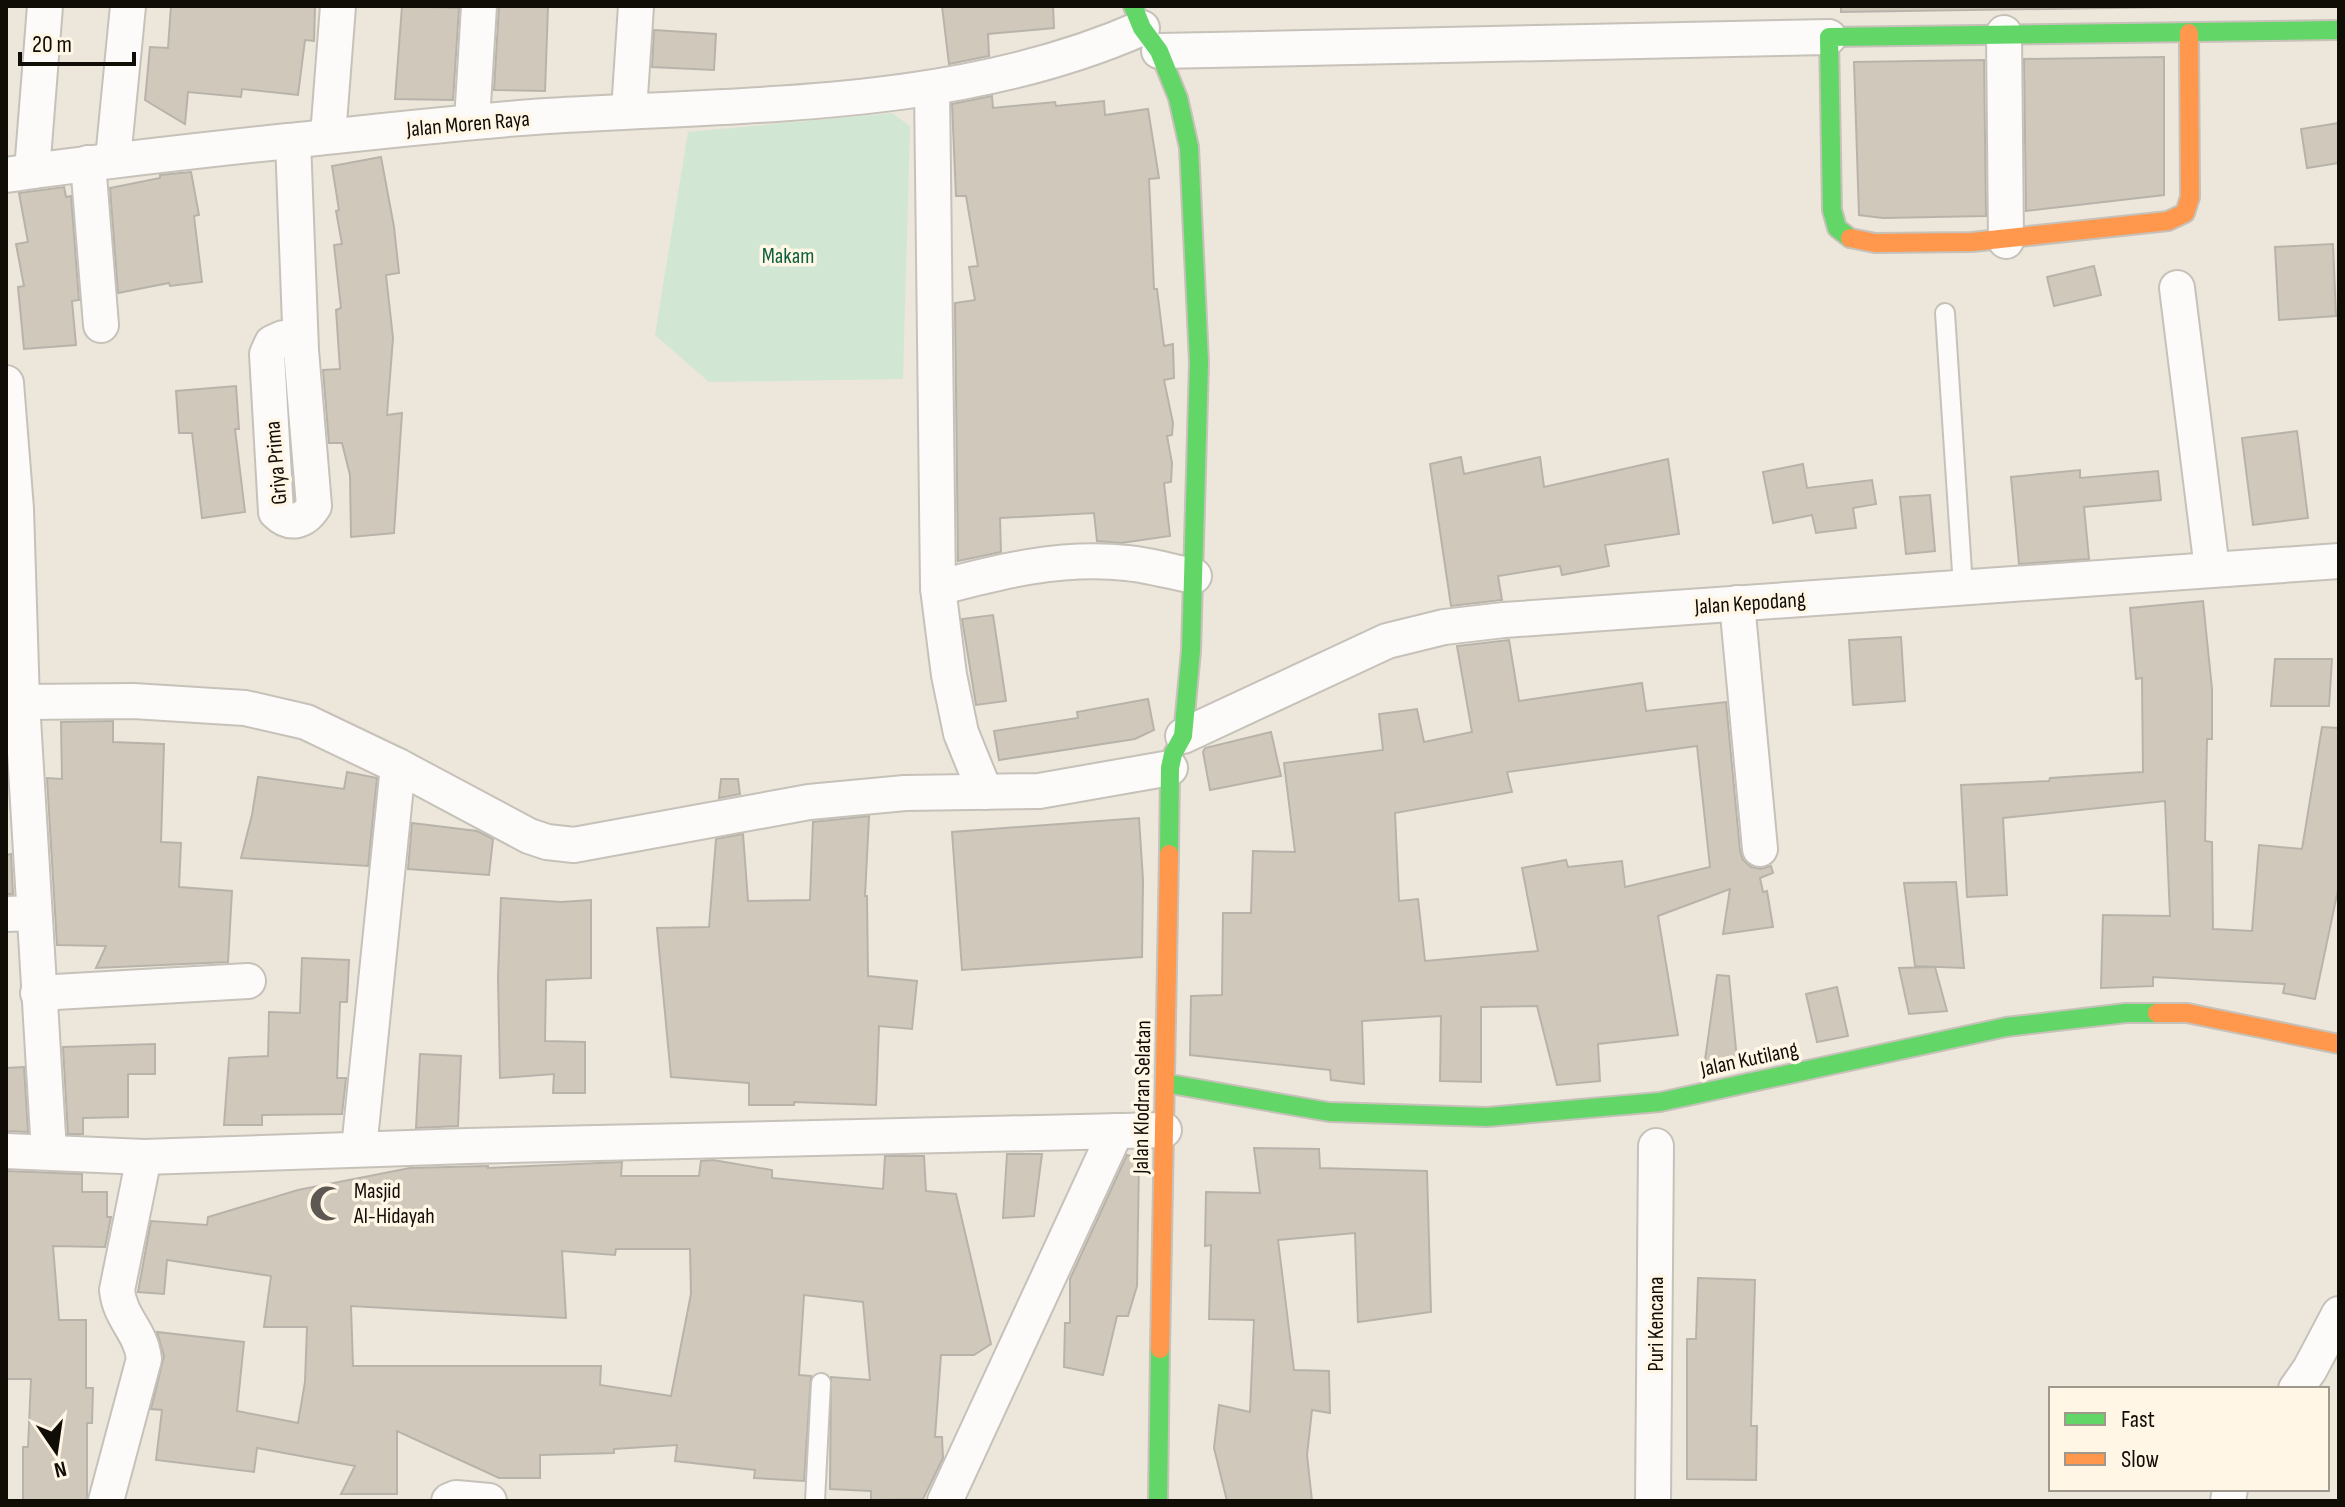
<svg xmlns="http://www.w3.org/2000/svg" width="2345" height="1507" font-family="'Sofia Sans Condensed',sans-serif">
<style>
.green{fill:#d2e6d4}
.building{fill:#d0c8bb;stroke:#b8b3aa;stroke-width:2;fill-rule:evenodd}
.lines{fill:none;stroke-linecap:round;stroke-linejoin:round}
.lane-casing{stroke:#c6c1b9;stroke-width:22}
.street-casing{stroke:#c6c1b9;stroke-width:38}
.fast-casing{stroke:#c6c1b9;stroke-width:22}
.slow-casing{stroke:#c6c1b9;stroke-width:22}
.lane{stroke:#fcfbfa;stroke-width:18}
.street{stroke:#fcfbfa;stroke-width:34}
.fast{stroke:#63d668;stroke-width:18}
.slow{stroke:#ff974d;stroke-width:18}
.labels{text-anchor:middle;stroke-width:7;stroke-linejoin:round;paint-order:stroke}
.street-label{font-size:22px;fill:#100c06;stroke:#fff6e6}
.park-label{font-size:22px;fill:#0d6040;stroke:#fff6e6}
.poi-label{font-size:22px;fill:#100c06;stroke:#fff6e6;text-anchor:start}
</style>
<rect width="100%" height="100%" fill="#ede6db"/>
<polygon class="green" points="892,113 910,126 903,379 709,382 655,335 688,132"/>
<g class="building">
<polygon points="171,6 315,6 314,41 305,40 298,95 242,89 241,97 188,92 185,124 145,100 150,47 168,48"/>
<polygon points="402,6 459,8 453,100 395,99"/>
<polygon points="499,6 548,6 545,91 494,90"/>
<polygon points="942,6 1053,6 1054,28 988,34 989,56 949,64"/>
<polygon points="1841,6 2174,6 2174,7 1841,12"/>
<polygon points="654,30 716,34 714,70 652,67"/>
<polygon points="2164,57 2164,195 2026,211 2024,59"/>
<polygon points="1984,60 1986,216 1883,218 1859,215 1854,62"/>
<polygon points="992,96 993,108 1055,102 1056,106 1104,101 1105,115 1148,109 1159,178 1149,179 1154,289 1157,289 1164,346 1173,344 1173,346 1174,378 1164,380 1173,423 1172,435 1167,436 1172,463 1171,482 1164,483 1170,536 1121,543 1097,541 1094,513 1000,518 1001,552 958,561 955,303 975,300 969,267 978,266 966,196 956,196 952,104"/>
<polygon points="2339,123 2339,163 2307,168 2301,129"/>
<polygon points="381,157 394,227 399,273 386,275 393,338 387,415 402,413 394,533 351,537 350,475 342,443 329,443 323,370 340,369 336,310 341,308 334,245 342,244 336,211 339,210 332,166"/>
<polygon points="191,172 199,215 194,216 202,282 170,286 169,283 118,293 110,188 160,178 160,175"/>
<polygon points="64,187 66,197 71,196 79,300 72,301 76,345 24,349 18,287 24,286 16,244 28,242 19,193"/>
<polygon points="2333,244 2336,316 2279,320 2275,247"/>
<polygon points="2094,266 2101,295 2054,306 2047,277"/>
<polygon points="236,386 239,429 235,429 245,512 202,518 192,433 179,433 176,391"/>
<polygon points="2297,431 2308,518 2253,525 2242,438"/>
<polygon points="1461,457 1464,474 1540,457 1544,487 1668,459 1679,534 1605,545 1609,566 1562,575 1560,566 1498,576 1502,600 1451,606 1430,464"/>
<polygon points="1803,464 1807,488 1872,480 1876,504 1853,508 1856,528 1816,533 1812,515 1773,523 1763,472"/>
<polygon points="2080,470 2080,478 2158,471 2161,500 2084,507 2089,559 2019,564 2011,477"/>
<polygon points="1930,495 1935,551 1906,554 1900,497"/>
<polygon points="2203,601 2212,689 2212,739 2207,739 2205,841 2212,842 2213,929 2252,931 2259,845 2302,849 2322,727 2339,728 2339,885 2315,999 2283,993 2285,984 2153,977 2153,986 2101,988 2103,915 2170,916 2165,801 2003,818 2007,895 1967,897 1961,785 2049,781 2050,778 2143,772 2142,678 2136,679 2130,608"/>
<polygon points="993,615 1006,701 976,705 962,619"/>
<polygon points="1901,637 1905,701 1853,705 1849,640"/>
<path d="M 1509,640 L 1519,701 L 1642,683 L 1646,711 L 1726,702 L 1740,851 L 1743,860 L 1751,867 L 1761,869 L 1771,866 L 1773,873 L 1760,878 L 1763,892 L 1767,891 L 1773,927 L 1723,934 L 1730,889 L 1658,916 L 1678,1035 L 1598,1044 L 1600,1081 L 1557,1085 L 1537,1006 L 1481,1007 L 1481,1082 L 1440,1081 L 1441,1016 L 1362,1021 L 1364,1084 L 1331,1080 L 1330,1070 L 1190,1055 L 1191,996 L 1222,995 L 1223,913 L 1251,913 L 1253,851 L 1295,852 L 1284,763 L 1383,750 L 1379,714 L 1417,709 L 1424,742 L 1472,732 L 1457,646 ZM 1697,746 L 1710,867 L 1625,887 L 1622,861 L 1568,867 L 1566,860 L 1522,868 L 1538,951 L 1425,961 L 1418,899 L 1399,901 L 1395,813 L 1512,792 L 1507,772 Z"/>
<polygon points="2275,659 2332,659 2329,706 2271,706"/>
<polygon points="1148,699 1154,730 1135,739 999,760 994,731 1078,718 1077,712"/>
<polygon points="113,721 113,742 164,744 161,842 181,843 179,887 232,891 228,962 96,968 106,946 57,945 47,778 62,779 61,722"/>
<polygon points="1271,732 1281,776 1210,790 1203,752 1205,748"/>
<polygon points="347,772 377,778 368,866 241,858 252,815 258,777 344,789"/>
<polygon points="721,779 738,779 740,794 719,798"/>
<polygon points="869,816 865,896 867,896 868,976 917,981 912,1029 879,1026 876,1105 794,1102 794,1105 749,1105 749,1083 671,1077 657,928 709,927 716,839 743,834 748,901 810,900 813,822"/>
<polygon points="1139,818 1143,880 1142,957 962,970 952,832"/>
<polygon points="412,823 477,831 493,839 489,875 408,869"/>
<polygon points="11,854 13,894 6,894 6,855"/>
<polygon points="1956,882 1964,968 1915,966 1904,883"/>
<polygon points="501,898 561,902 591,900 591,978 546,980 545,1041 585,1042 585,1093 553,1093 554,1074 500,1078 498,977"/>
<polygon points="302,958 349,960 347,1002 340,1002 337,1078 346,1078 342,1114 262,1115 262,1125 224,1125 229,1058 268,1056 269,1012 300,1013"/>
<polygon points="1935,967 1947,1011 1909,1014 1899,968"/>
<polygon points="1717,975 1729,976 1737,1060 1704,1067"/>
<polygon points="1837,987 1848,1036 1817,1042 1806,994"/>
<polygon points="155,1044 155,1074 128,1074 128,1117 83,1118 83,1134 68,1134 63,1047"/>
<polygon points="420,1054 461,1056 458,1126 416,1128"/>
<polygon points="24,1067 28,1132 6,1131 6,1068"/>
<polygon points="1254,1148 1319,1149 1320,1168 1427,1171 1431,1312 1358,1322 1355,1233 1278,1240 1294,1370 1329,1371 1330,1413 1312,1410 1307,1455 1312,1501 1227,1501 1214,1448 1219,1405 1250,1412 1254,1320 1209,1319 1211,1245 1205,1246 1206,1192 1260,1193"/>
<polygon points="1007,1154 1042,1154 1034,1216 1003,1218"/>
<polygon points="1127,1155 1139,1158 1137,1286 1128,1316 1117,1316 1103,1375 1064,1367 1065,1323 1070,1323 1070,1279"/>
<path d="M 885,1156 L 924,1156 L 926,1191 L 956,1194 L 991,1344 L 974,1355 L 941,1355 L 935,1437 L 942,1437 L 943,1458 L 923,1499 L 871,1500 L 871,1491 L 830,1489 L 831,1377 L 870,1380 L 863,1302 L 804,1295 L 799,1375 L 811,1376 L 804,1481 L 754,1478 L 755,1470 L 675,1461 L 677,1445 L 614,1449 L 614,1453 L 540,1455 L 540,1478 L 499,1478 L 397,1431 L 397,1494 L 341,1494 L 355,1466 L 257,1448 L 254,1472 L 156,1460 L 162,1410 L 151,1409 L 164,1356 L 157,1332 L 244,1342 L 237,1411 L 298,1423 L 305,1382 L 307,1327 L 264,1327 L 271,1276 L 167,1260 L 164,1294 L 138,1292 L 151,1221 L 207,1225 L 208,1217 L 298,1190 L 410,1168 L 488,1166 L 488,1168 L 622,1162 L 621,1176 L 699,1176 L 701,1161 L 713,1160 L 772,1170 L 772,1178 L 883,1189 ZM 616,1249 L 690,1249 L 691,1294 L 671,1396 L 600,1385 L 601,1366 L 353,1366 L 351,1306 L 566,1318 L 562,1251 L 615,1255 Z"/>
<polygon points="6,1171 82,1174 82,1192 107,1192 107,1217 111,1217 105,1247 53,1246 59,1320 86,1320 86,1388 93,1388 92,1423 87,1423 87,1501 23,1501 23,1447 28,1447 31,1379 6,1379"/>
<polygon points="1698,1278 1755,1280 1751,1426 1757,1426 1756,1480 1687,1479 1687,1339 1696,1339"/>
</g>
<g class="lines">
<defs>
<g id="lane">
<polyline points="1945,313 1963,587"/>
<polyline points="815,1501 821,1383"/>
</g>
<g id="street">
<polyline points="2004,33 2006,241"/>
<polyline points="1159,51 1829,37"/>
<polyline points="932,89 938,588 949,675 961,733 985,792"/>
<polyline points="629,111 636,6"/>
<polyline points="472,121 479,6"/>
<polyline points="328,136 338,6"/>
<path d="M 293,141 L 301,350 L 314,506 C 304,522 290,526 276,512 L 267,354 L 272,343 L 283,338 L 295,342 L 301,350"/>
<polyline points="113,159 128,6"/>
<polyline points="88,163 101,325"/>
<polyline points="32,171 45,6"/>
<path d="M 6,175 C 100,161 194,151 288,141 C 375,132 461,122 547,116 C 747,103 956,110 1142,28"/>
<polyline points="2177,288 2212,569"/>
<polyline points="6,383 16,509 22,702 49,1152"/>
<path d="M 938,588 C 1000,571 1062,556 1127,563 C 1149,565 1172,572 1194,576"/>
<polyline points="1737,603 1760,849"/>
<polyline points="22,702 133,701 245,708 306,722 398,766 529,836 547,842 574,845 809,802 905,793 1039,791 1170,768"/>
<polyline points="1183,736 1387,641 1444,627 1504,620 2339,561"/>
<polyline points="6,914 34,913"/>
<polyline points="38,993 248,981"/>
<polyline points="359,1149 398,766"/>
<polyline points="6,1151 144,1157 467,1146 1164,1130"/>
<polyline points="2296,1389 2310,1369 2339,1314"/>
<path d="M 106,1501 L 144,1359 C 141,1331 120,1319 117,1290 L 144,1157"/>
<polyline points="449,1501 456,1498 489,1501"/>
<polyline points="945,1501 1116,1131"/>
<polyline points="1653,1501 1656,1146"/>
<polyline points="2228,1501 2230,1489"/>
</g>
<g id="fast">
<polyline points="1133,6 1142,28 1159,51 1178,98 1189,147 1199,362 1191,651 1183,736 1173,754 1170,768 1169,854"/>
<polyline points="1850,238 1837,228 1832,210 1829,37 2339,30"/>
<polyline points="1165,1083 1329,1112 1487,1117 1660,1102 2006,1027 2126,1013 2157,1013"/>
<polyline points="1158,1501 1160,1349"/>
</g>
<g id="slow">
<polyline points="1850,238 1875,243 1972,242 2168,221 2185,213 2190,197 2189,33"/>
<polyline points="2157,1013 2187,1013 2339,1044"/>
<polyline points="1160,1349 1169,854"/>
</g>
</defs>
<use href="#lane" class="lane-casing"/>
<use href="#street" class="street-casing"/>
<use href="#fast" class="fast-casing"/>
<use href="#slow" class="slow-casing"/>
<use href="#lane" class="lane"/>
<use href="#street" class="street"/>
<use href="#fast" class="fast"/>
<use href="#slow" class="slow"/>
</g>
<defs>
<symbol id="mosque-bare" viewBox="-9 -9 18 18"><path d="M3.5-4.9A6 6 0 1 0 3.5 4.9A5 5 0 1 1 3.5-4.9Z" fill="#5d5851" stroke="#fff6e6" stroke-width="2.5" paint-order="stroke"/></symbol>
</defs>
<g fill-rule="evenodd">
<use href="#mosque-bare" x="302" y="1178" width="51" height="51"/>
</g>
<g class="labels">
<g class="street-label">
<text transform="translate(468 123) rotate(-5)" y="8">Jalan Moren Raya</text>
<text transform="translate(275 463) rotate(-95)" y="8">Griya Prima</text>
<text transform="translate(1750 602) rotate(-4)" y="8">Jalan Kepodang</text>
<text transform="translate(1749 1058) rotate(-12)" y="8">Jalan Kutilang</text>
<text transform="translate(1141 1097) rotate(-89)" y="8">Jalan Klodran Selatan</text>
<text transform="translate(1655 1324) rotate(-90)" y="8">Puri Kencana</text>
</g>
<g class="park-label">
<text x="788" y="263">Makam</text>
</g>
<g class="poi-label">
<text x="354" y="1198">Masjid<tspan x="354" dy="25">Al-Hidayah</tspan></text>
</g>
</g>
<rect width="2345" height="1507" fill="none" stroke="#100c06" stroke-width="16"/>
<rect x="2049" y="1387" width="280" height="104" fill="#fff6e6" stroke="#9f988c" stroke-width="2"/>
<rect x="2065" y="1413" width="40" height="12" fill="#63d668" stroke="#9f988c" stroke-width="2"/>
<text x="2121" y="1427" font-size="24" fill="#100c06">Fast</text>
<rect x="2065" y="1453" width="40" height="12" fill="#ff974d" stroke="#9f988c" stroke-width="2"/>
<text x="2121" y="1467" font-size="24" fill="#100c06">Slow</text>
<g transform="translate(56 1451) rotate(167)" stroke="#fff6e6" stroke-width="6" paint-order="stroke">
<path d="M0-6L14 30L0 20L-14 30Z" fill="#100c06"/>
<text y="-12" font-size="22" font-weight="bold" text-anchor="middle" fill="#100c06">N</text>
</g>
<path d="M20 52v12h114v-12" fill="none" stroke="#100c06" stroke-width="4"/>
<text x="32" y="52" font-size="24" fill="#100c06" stroke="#fff6e6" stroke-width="6" paint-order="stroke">20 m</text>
</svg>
